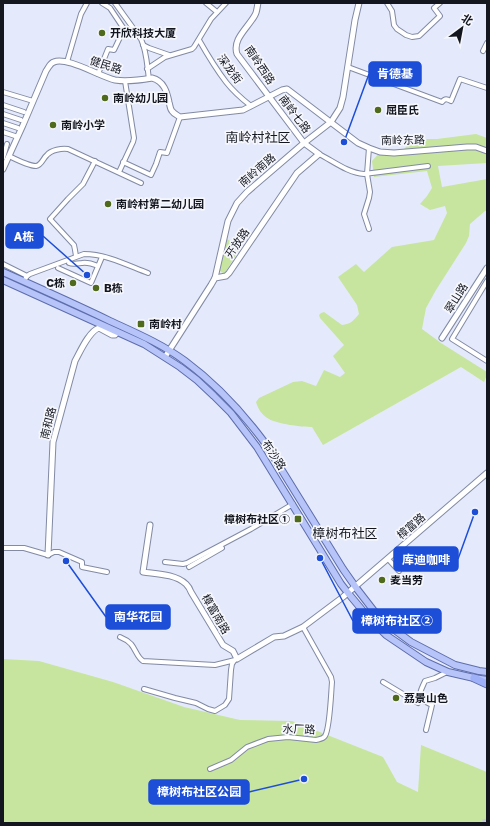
<svg xmlns="http://www.w3.org/2000/svg" width="490" height="826" font-family="'Golos Text','Noto Sans SC',sans-serif">
<style>
.green{fill:#c7e59f}
.lines{fill:none;stroke-linecap:round;stroke-linejoin:round}
.trunk-tunnel{stroke:#c5cada;stroke-width:7;stroke-dasharray:7 3.5;stroke-linecap:butt}
.minor-casing{stroke:#828aa4;stroke-width:6}
.tertiary-casing{stroke:#828aa4;stroke-width:7}
.primary-casing{stroke:#5e6dab;stroke-width:8}
.trunk-casing{stroke:#5e6dab;stroke-width:9}
.minor{stroke:#fff;stroke-width:4}
.tertiary{stroke:#fff;stroke-width:5}
.primary{stroke:#b6c4fa;stroke-width:6}
.trunk{stroke:#9eb0f8;stroke-width:7}
.poi-dot{fill:#4f6a1d;stroke:#f6f7fd;stroke-width:1.5}
.labels{text-anchor:middle;stroke-width:3.5;stroke-linejoin:round;paint-order:stroke}
.poi-label{font-size:11px;font-weight:bold;fill:#13161f;stroke:#f6f7fd;text-anchor:start}
.street-label{font-size:11px;fill:#13161f;stroke:#f6f7fd}
.quarter-label{font-size:13px;fill:#13161f;stroke:#f6f7fd}
.leader{fill:none;stroke:#1d4ed8;stroke-width:1.5}
.callout-dot{fill:#1d4ed8;stroke:#f6f7fd;stroke-width:1.5}
.callout{fill:#1d4ed8;stroke:#1d4ed8;stroke-width:1.5}
.callout-label{font-size:12px;text-anchor:middle;font-weight:bold;fill:#fff}
</style>
<rect width="100%" height="100%" fill="#e4eafb"/>
<g class="green">
<path d="M 476,134 L 487,138 L 487,163 L 438,166 L 442,187 L 487,179 L 487,211 L 485,211 L 470,224 L 469,236 L 466,243 L 436,290 L 426,308 L 422,329 L 441,343 L 487,372 L 487,375 L 484,382 L 461,367 L 323,445 L 312,427 C 302,427 277,424 269,419 C 262,415 258,409 256,402 L 259,398 L 293,382 L 302,381 L 316,386 L 324,370 L 340,377 L 345,373 L 333,356 L 344,345 L 320,318 L 319,315 L 321,313 L 324,312 L 342,325 C 351,324 353,321 359,314 L 357,305 L 338,277 L 356,264 L 364,272 L 392,247 L 434,240 L 447,213 L 445,206 L 430,210 L 420,204 L 427,196 L 432,188 L 427,171 L 374,177 L 372,161 L 383,149 L 403,150 L 411,142 L 423,139 L 437,139 Z"/>
<polygon points="227,239 240,248 225,273 223,273 220,271 220,270"/>
<polygon points="3,659 39,661 113,682 184,707 240,720 292,721 383,757 397,782 418,792 421,745 487,772 487,823 3,823"/>
</g>
<g class="lines">
<polyline class="trunk-tunnel" points="483,823 487,822"/>
<defs>
<g id="minor">
<path d="M 115,3 L 141,39 C 147,52 147,66 149,79"/>
<polyline points="206,3 217,12"/>
<polyline points="387,3 392,11 394,25 397,29 406,35 412,37 419,36 440,16 434,8 440,3"/>
<path d="M 199,40 C 207,54 216,69 226,82 C 233,91 242,99 251,106"/>
<polyline points="143,45 149,48 169,55"/>
<polyline points="483,51 487,43"/>
<polyline points="67,62 81,14 87,3"/>
<path d="M 348,67 L 442,102 C 445,98 447,99 451,101 L 460,79 L 487,88"/>
<polyline points="147,69 165,57 192,49 194,47 211,19 226,3"/>
<polyline points="98,74 108,49 114,50 124,29 110,8 102,3"/>
<polyline points="3,92 33,101"/>
<polyline points="3,105 24,112"/>
<polyline points="3,114 21,120"/>
<polyline points="3,123 18,128"/>
<polyline points="3,132 15,136"/>
<polyline points="369,148 367,174 370,192 369,198 364,214 369,229"/>
<path d="M 319,154 C 333,161 348,173 364,174 L 428,166"/>
<path d="M 9,156 C 15,159 29,166 36,166 C 42,165 43,158 47,155 C 51,150 62,148 68,149 L 141,183"/>
<polyline points="3,158 7,144"/>
<polyline points="123,162 151,175 156,164 160,152 167,153 180,117"/>
<polyline points="119,172 133,142 134,138 125,81"/>
<polyline points="76,256 75,250 74,245 50,219 68,199 83,184 95,161"/>
<path d="M 69,263 C 74,265 77,263 82,263 C 88,262 93,264 98,266"/>
<polyline points="3,264 27,276"/>
<polyline points="58,268 91,283 102,257"/>
<path d="M 24,281 L 27,276 L 30,274 L 84,254 C 106,254 127,265 148,273"/>
<polyline points="487,281 452,339 487,361"/>
<polyline points="3,548 24,548 48,555 54,552 59,552 82,562 82,567 107,572"/>
<polyline points="388,559 399,571"/>
<polyline points="165,562 183,564 187,563 251,529 293,504"/>
<polyline points="189,567 222,548"/>
<path d="M 120,637 C 125,639 128,641 131,644 C 136,650 137,657 143,661 L 215,665 L 235,660"/>
<polyline points="383,682 418,703"/>
<polyline points="144,689 175,698 196,703 208,709 215,711 225,705 229,699 231,670 232,664 234,661"/>
<path d="M 426,730 L 432,705 L 422,700 C 418,693 422,688 425,681 L 435,678 L 447,672"/>
<path d="M 210,769 L 231,760 L 247,747 L 268,739 L 288,737 L 316,740 C 320,739 323,739 325,736 C 330,728 331,693 332,682 L 331,677 L 303,627"/>
</g>
<g id="tertiary">
<path d="M 3,169 L 23,125 L 46,71 C 49,67 50,63 54,62 C 66,56 101,77 115,80 C 128,82 140,80 152,78 C 164,81 167,92 169,102 C 170,105 170,109 172,111 C 174,114 177,115 180,117 L 243,110 L 282,90 L 287,89 L 358,143 L 369,148 L 380,152 L 394,153 L 467,147 L 476,147 L 487,151"/>
<polyline points="215,278 228,221 237,203 247,192 304,143 331,122 340,108 343,97 355,20 359,3"/>
<polyline points="442,338 487,268"/>
<path d="M 165,357 L 211,285 L 215,278 L 226,276 L 229,273 L 297,173 L 319,154 L 304,143 L 237,54 C 232,39 248,28 255,15 C 257,12 257,7 258,3"/>
<path d="M 150,525 L 143,572 C 157,574 175,574 186,584 C 188,586 190,589 191,592 L 223,645 L 233,651 L 237,659 L 274,637 L 284,636 L 303,627 L 343,597 L 487,473"/>
<path d="M 48,555 L 53,442 L 75,361 C 80,352 89,331 99,328 L 112,335 L 115,335 L 117,332"/>
</g>
<g id="primary">
<path d="M 3,272 C 39,288 75,304 110,321 C 136,333 162,344 185,361 C 216,384 242,412 265,443 L 343,569 L 357,589 L 374,611 L 392,628 L 411,642 L 455,665 L 479,671 L 487,672"/>
<polyline points="3,280 144,344 180,367 197,380 214,396 231,413 257,447 341,584 348,593 368,617 386,635 426,662 448,672 474,678 487,680"/>
</g>
<polyline id="trunk" points="474,678 487,684"/>
</defs>
<use href="#minor" class="minor-casing"/>
<use href="#tertiary" class="tertiary-casing"/>
<use href="#primary" class="primary-casing"/>
<use href="#trunk" class="trunk-casing"/>
<use href="#minor" class="minor"/>
<use href="#tertiary" class="tertiary"/>
<use href="#primary" class="primary"/>
<use href="#trunk" class="trunk"/>
</g>
<g class="poi-dot">
<circle cx="102" cy="33" r="4"/>
<circle cx="105" cy="98" r="4"/>
<circle cx="378" cy="110" r="4"/>
<circle cx="53" cy="125" r="4"/>
<circle cx="108" cy="204" r="4"/>
<circle cx="73" cy="283" r="4"/>
<circle cx="96" cy="288" r="4"/>
<rect x="137" y="320" width="8" height="8" rx="2"/>
<rect x="294" y="515" width="8" height="8" rx="2"/>
<circle cx="382" cy="580" r="4"/>
<circle cx="396" cy="698" r="4"/>
</g>
<g class="labels">
<g class="poi-label">
<text x="110" y="37">开欣科技大厦</text>
<text x="113" y="102">南岭幼儿园</text>
<text x="386" y="114">屈臣氏</text>
<text x="61" y="129">南岭小学</text>
<text x="116" y="208">南岭村第二幼儿园</text>
<text x="65" y="287" text-anchor="end">C栋</text>
<text x="104" y="292">B栋</text>
<text x="149" y="328">南岭村</text>
<text x="290" y="523" text-anchor="end">樟树布社区①</text>
<text x="390" y="584">麦当劳</text>
<text x="404" y="702">荔景山色</text>
</g>
<g class="street-label">
<text transform="translate(106 65) rotate(18)" y="4">健民路</text>
<text transform="translate(260 65) rotate(56)" y="4">南岭西路</text>
<text transform="translate(230 69) rotate(53)" y="4">深龙街</text>
<text transform="translate(295 114) rotate(53)" y="4">南岭七路</text>
<text transform="translate(403 140) rotate(-1)" y="4">南岭东路</text>
<text transform="translate(257 170) rotate(-41)" y="4">南岭南路</text>
<text transform="translate(237 243) rotate(-56)" y="4">开放路</text>
<text transform="translate(456 298) rotate(-58)" y="4">翠山路</text>
<text transform="translate(48 423) rotate(-76)" y="4">南和路</text>
<text transform="translate(274 455) rotate(57)" y="4">布沙路</text>
<text transform="translate(411 526) rotate(-41)" y="4">樟富路</text>
<text transform="translate(216 614) rotate(60)" y="4">樟富南路</text>
<text transform="translate(299 729) rotate(2)" y="4">水厂路</text>
</g>
<g class="quarter-label">
<text x="258" y="142">南岭村社区</text>
<text x="345" y="538">樟树布社区</text>
</g>
</g>
<path class="leader" d="M344 142L369 74M87 275L43 236M475 512L458 559M66 561L106 617M320 558L353 621M304 779L249 792"/>
<g class="callout-dot">
<circle cx="344" cy="142" r="4"/>
<circle cx="87" cy="275" r="4"/>
<circle cx="475" cy="512" r="4"/>
<circle cx="66" cy="561" r="4"/>
<circle cx="320" cy="558" r="4"/>
<circle cx="304" cy="779" r="4"/>
</g>
<g class="callout">
<rect x="369" y="62" width="52" height="24" rx="4"/>
<rect x="6" y="224" width="37" height="24" rx="4"/>
<rect x="394" y="547" width="64" height="24" rx="4"/>
<rect x="106" y="605" width="64" height="24" rx="4"/>
<rect x="353" y="609" width="88" height="24" rx="4"/>
<rect x="149" y="780" width="100" height="24" rx="4"/>
</g>
<g class="callout-label">
<text x="395" y="78">肯德基</text>
<text x="24" y="241">A栋</text>
<text x="426" y="564">库迪咖啡</text>
<text x="138" y="621">南华花园</text>
<text x="397" y="625">樟树布社区②</text>
<text x="199" y="796">樟树布社区公园</text>
</g>
<rect width="490" height="826" fill="none" stroke="#13161f" stroke-width="8"/>
<g transform="translate(462 28) rotate(32)" stroke="#f6f7fd" stroke-width="3" paint-order="stroke">
<path d="M0-3L7 15L0 10L-7 15Z" fill="#13161f"/>
<text y="-6" font-size="11" font-weight="bold" text-anchor="middle" fill="#13161f">北</text>
</g>
</svg>
